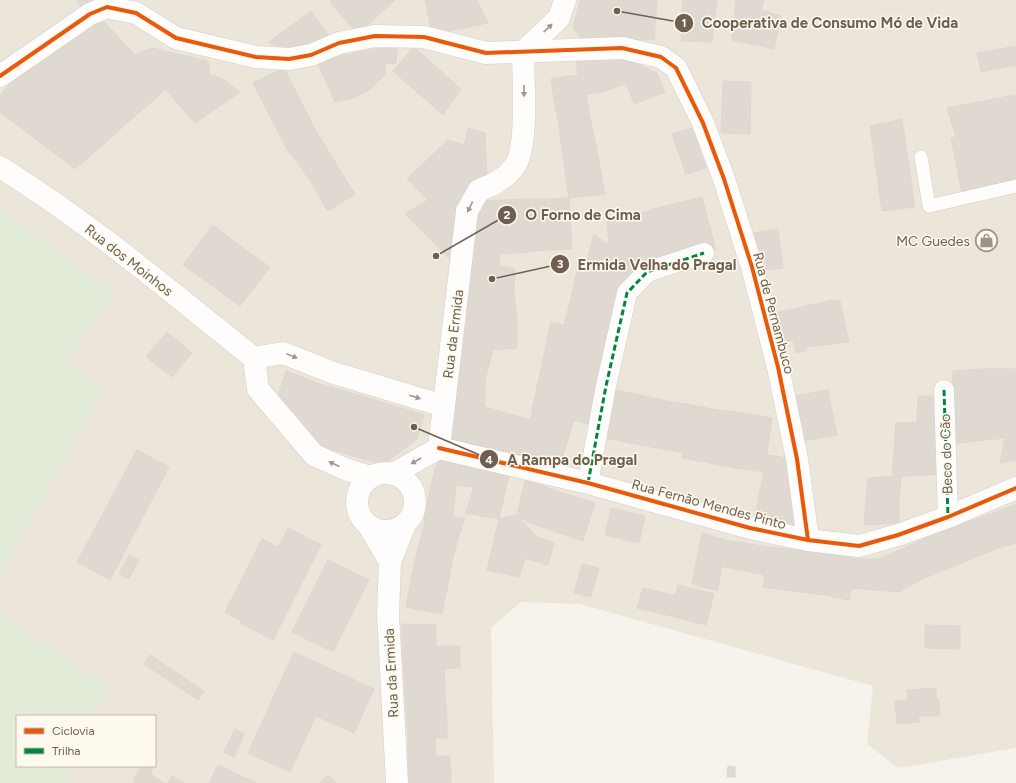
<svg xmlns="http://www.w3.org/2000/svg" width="1016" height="783" font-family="Figtree,sans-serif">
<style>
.residential{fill:#ece5d9}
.green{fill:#e1ebd8}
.building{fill:#dfd9d2;stroke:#ddd8cf}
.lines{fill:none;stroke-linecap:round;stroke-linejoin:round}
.service-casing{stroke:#d3cfc9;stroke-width:14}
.pedestrian-casing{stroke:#d3cfc9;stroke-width:21}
.minor-casing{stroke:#d3cfc9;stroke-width:23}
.service{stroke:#fefdfc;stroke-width:13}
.pedestrian{stroke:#fefdfc;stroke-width:20}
.minor{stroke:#fefdfc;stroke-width:22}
.quiet{stroke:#00873e;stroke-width:3;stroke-dasharray:6 3;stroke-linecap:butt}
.cycleway-casing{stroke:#fdf9ee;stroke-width:6}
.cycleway{stroke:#e8590c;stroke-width:4}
.oneway{fill:#a2968c}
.labels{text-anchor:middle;stroke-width:3;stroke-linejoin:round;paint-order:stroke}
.poi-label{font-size:14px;fill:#705f50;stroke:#fdf9ee;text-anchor:end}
.street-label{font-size:14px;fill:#705f50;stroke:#fdf9ee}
.leader{fill:none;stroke:#705f50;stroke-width:1.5}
.callout-dot{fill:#705f50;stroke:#fdf9ee;stroke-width:1.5}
.mark-label{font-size:12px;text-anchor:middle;font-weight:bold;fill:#fff}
.callout-label{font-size:15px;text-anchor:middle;font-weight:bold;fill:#705f50;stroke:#fdf9ee;stroke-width:3;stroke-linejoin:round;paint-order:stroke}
</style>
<rect width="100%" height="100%" fill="#f5f3ec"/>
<polygon class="residential" points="0,0 1016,0 1016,748 898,768 867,744 873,686 580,604 521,602 491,628 494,783 72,783 66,766 155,766 155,716 93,716 107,688 0,614 0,575 102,389 66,365 114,294 0,210"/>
<g class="green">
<polygon points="0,210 114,294 66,364 103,389 0,575"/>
<polygon points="0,614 108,688 93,716 17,716 17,766 66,766 72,783 0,783"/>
</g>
<g class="building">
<polygon points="77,0 101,0 83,10"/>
<polygon points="333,0 395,0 358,34 330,2"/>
<polygon points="425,0 477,0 488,23 432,34"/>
<polygon points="580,0 657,0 654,40 586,39 580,37 573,28"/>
<polygon points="683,0 717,0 712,42 681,41"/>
<polygon points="736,0 764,0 761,10 781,16 774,49 732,40"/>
<polygon points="311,11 331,39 294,50 268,43"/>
<polygon points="99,16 166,89 75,169 0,112 0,96 15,76"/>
<polygon points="1016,46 1016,65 981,72 977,53"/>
<polygon points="397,47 396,63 385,64 385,75 370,89 353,98 336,57 374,49"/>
<polygon points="414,47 461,89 443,115 393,71"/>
<polygon points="152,48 208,61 210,75 223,79 240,92 195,123 135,55"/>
<polygon points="596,56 602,92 554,99 551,79 578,75 576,60"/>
<polygon points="596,56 626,59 657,73 602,92"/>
<polygon points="336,57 353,98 335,102 317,61"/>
<polygon points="284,68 300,100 270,116 253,83"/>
<polygon points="657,73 665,92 634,104 627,85"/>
<polygon points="723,81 751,82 750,134 721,133"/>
<polygon points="586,95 590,118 559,125 554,99"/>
<polygon points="1015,95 1016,127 998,132 1009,182 962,193 951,138 956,137 947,108"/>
<polygon points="300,100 317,133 287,149 270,116"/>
<polygon points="590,118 598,156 564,164 559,125"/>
<polygon points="902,119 915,207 882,211 870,126"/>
<polygon points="1016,127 1016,181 1009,182 998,132"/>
<polygon points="468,128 485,133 487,179 465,196 429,158 448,140 464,145"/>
<polygon points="692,128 706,168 686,174 672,134"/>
<polygon points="317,133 335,162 309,179 287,149"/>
<polygon points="598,156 605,194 569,198 564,164"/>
<polygon points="429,158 465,196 455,227 407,179"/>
<polygon points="335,162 355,194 328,211 309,179"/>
<polygon points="702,197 716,250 690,256 677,203"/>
<polygon points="569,198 572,249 547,250 545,199"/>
<polygon points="524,199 545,199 547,250 528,252"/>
<polygon points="524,199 528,252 500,254 499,265 471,264 478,201"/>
<polygon points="428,200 455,227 451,260 405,214"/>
<polygon points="677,203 690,256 663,265 650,210"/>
<polygon points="650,211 663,265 641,270 609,245 607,219"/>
<polygon points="213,225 247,251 218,290 183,265"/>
<polygon points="778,229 783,268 758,271 753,233"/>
<polygon points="594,234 641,270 626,282 584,273"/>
<polygon points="247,251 270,267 240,306 218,290"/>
<polygon points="471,264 499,265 515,269 514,292 469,290"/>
<polygon points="577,271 626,282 620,308 571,298"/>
<polygon points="469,290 514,292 517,321 465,319"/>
<polygon points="571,298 620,308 610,335 564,325"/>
<polygon points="833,300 840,301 849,342 806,347 806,350 796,353 793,340 782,344 775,313"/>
<polygon points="465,319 517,321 517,348 493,350 464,343"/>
<polygon points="551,322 610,335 604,359 546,346"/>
<polygon points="167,332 192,353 172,377 146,357"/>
<polygon points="464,343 493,350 485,380 456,373"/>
<polygon points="546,346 604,359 599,382 541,369"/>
<polygon points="541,369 599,382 590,424 532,410"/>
<polygon points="980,369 984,406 985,440 951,444 953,371"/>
<polygon points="980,369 1016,369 1016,402 984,406"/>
<polygon points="286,371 320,384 311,410 287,404 278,397"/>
<polygon points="456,373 485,380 485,407 453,401"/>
<polygon points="320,384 379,401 372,425 311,410"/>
<polygon points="615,390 640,395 630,443 606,438"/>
<polygon points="828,390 837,435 804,441 795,396"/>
<polygon points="640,395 667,401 658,448 630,443"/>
<polygon points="918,396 937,396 939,421 917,422"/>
<polygon points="379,401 424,415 417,439 372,425"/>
<polygon points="453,401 485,407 480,446 446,437"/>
<polygon points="667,401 691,405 683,453 658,448"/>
<polygon points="1016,402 1016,460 1000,463 1005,438 985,440 984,406"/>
<polygon points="287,404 334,416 323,447"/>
<polygon points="691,405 718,410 709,463 682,458"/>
<polygon points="485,407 531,420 520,456 480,446"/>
<polygon points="532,410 574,420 559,469 520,456 531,420"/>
<polygon points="718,410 743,413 735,468 709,463"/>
<polygon points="743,413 772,418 764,472 735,468"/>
<polygon points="334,416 372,425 363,459 323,447"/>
<polygon points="939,421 939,474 892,477 896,423"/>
<polygon points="372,425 417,439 384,464 363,459"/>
<polygon points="137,450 169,467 110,580 77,562"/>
<polygon points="442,454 480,466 474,487 456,485 457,474 435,469"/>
<polygon points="767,455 786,458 796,525 755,516"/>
<polygon points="480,466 509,475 499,519 466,513"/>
<polygon points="435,469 457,474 453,516 425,511"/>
<polygon points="901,476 899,499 866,501 868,478"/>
<polygon points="525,480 541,485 528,522 517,515"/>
<polygon points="541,485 568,495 556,532 528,522"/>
<polygon points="568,495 595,503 583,541 556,532"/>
<polygon points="899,499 899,523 864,525 866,501"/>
<polygon points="1016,504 1016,531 1014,505"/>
<polygon points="1014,505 1016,543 996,549 990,514"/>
<polygon points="611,508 645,516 639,543 605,535"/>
<polygon points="425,511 465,519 459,535 424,525"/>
<polygon points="990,514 996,549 920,580 921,540"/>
<polygon points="517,515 537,537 554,543 548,565 525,558 519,577 487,570 499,519"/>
<polygon points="424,525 459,535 453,558 418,548"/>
<polygon points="288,528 321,545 273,640 240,623"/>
<polygon points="702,533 725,540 718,591 692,584"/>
<polygon points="262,539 278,547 241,621 225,612"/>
<polygon points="725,540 768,547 764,575 720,566"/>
<polygon points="921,540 920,580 899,592 902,549"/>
<polygon points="768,547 834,554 824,595 763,587"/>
<polygon points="418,548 453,558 449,579 412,574"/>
<polygon points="902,549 899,592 874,590 878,559"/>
<polygon points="834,554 858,559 849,600 824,595"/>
<polygon points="129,555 139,560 129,579 119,574"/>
<polygon points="858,559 878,559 874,590 852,588"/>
<polygon points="328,560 369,580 333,652 292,632"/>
<polygon points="582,564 599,568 591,597 574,593"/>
<polygon points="412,574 449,579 442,614 406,607"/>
<polygon points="678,585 714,594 706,625 671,616"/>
<polygon points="643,588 676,596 671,616 637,608"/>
<polygon points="402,624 436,625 436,646 402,646"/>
<polygon points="925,625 960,626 960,649 925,648"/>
<polygon points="402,646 460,646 460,668 404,669"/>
<polygon points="294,652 374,689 354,733 316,716 290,772 248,753"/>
<polygon points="150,655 204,691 198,700 144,664"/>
<polygon points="444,668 445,692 405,693 404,669"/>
<polygon points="936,688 936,699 908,700 907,690"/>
<polygon points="445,692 447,719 407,720 405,693"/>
<polygon points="917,699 919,722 897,724 895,701"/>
<polygon points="917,699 939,699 940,716 918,716"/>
<polygon points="447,719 447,738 408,739 407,720"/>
<polygon points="235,729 244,734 234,757 224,752"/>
<polygon points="435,737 436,756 408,757 408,739"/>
<polygon points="450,756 451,783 409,783 408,757"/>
<polygon points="218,765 256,783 225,783 212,777"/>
<polygon points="142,766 154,766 150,774 140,768"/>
<polygon points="728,766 735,767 735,777 727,777"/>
<polygon points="140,768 150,774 164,783 133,782"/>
<polygon points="328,775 337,783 320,783"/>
<polygon points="172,776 185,783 168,783"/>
<polygon points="212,777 225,783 209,783"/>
</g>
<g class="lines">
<defs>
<polyline id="service" points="921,157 929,206 1016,186"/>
<g id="pedestrian">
<polyline points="944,390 948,517"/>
<polyline points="588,483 606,386 627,293 647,272 704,253"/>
</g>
<g id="minor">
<polyline points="523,52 559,18 565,0"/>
<polyline points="0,76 90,14 107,7 136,13 176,38 256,57 289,59 311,55 339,43 375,36 424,37 486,53 622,48 661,57 676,68 703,123 724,179 752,267 778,367 797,459 808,540"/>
<path d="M 0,167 C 90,223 171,292 254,358 L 258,389 L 314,455 L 345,469 L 370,477"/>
<polyline points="254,358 283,353 334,373 444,406"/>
<polyline points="439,448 588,483 750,528 808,540 859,546 898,535 948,517 1016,488"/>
<circle cx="386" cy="502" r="29"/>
<path d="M 393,474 L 439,448 L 467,211 L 479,190 C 493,185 504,180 514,167 C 529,150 523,76 523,52"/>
<polyline points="369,526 390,562 405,524"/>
<polyline points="390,562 388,614 397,783"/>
</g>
</defs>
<use href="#service" class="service-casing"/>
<use href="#pedestrian" class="pedestrian-casing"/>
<use href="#minor" class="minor-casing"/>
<use href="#service" class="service"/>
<use href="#pedestrian" class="pedestrian"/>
<use href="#minor" class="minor"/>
<g class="quiet">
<polyline points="944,390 948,517"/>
<polyline points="588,483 606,386 627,293 647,272 704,253"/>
</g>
<defs>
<g id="cycleway">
<polyline points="0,76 90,14 107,7 136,13 176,38 256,57 289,59 311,55 339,43 375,36 424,37 486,53 622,48 661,57 676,68 703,123 724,179 752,267 778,367 797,459 808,540"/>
<polyline points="439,448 588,483 750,528 808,540 859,546 898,535 948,517 1016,488"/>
</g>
</defs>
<use href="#cycleway" class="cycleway-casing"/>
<use href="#cycleway" class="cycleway"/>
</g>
<defs><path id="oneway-solid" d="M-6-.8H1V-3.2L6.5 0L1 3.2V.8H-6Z"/></defs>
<g class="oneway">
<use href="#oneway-solid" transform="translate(548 28) rotate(-43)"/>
<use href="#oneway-solid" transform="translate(524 91) rotate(89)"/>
<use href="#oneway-solid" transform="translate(470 207) rotate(116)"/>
<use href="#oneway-solid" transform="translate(292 356) rotate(22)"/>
<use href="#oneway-solid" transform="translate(415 397) rotate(17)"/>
<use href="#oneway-solid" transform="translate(416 461) rotate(150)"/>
<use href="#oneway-solid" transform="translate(334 464) rotate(-156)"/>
</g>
<defs>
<symbol id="shop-ring" viewBox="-11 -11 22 22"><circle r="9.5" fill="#fdf9ee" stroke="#9f9387" stroke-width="1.5"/><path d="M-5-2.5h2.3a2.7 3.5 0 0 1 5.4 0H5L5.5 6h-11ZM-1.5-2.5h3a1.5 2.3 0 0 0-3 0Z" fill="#9f9387"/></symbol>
</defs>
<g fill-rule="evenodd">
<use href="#shop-ring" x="974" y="228" width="25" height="25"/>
</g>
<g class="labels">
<g class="poi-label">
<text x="970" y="246">MC Guedes</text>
</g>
<g class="street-label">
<text transform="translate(129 260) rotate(38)" y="5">Rua dos Moinhos</text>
<text transform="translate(774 313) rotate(75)" y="5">Rua de Pernambuco</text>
<text transform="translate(453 334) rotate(-83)" y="5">Rua da Ermida</text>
<text transform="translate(946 454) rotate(-92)" y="5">Beco do Cão</text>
<text transform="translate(709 504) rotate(15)" y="5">Rua Fernão Mendes Pinto</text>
<text transform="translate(391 673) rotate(-93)" y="5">Rua da Ermida</text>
</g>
</g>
<path class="leader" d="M617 11L684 23M436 256L507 215M492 279L560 264M414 427L489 459"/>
<g class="callout-dot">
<circle cx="617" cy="11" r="4"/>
<circle cx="436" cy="256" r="4"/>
<circle cx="492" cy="279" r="4"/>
<circle cx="414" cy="427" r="4"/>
<circle cx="684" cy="23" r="10"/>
<circle cx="507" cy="215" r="10"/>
<circle cx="560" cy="264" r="10"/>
<circle cx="489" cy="459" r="10"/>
</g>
<g class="mark-label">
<text x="684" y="27">1</text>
<text x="507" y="219">2</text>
<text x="560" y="268">3</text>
<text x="489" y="464">4</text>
</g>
<g class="callout-label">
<text x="830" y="28">Cooperativa de Consumo Mó de Vida</text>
<text x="583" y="220">O Forno de Cima</text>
<text x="657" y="270">Ermida Velha do Pragal</text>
<text x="572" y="465">A Rampa do Pragal</text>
</g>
<rect x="16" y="715" width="140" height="52" fill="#fdf9ee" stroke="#c5bbaf"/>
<rect x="24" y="728" width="20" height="6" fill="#e8590c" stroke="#c5bbaf"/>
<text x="52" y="735" font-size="12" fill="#705f50">Ciclovia</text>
<rect x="24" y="748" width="20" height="6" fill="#00873e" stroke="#c5bbaf"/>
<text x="52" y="755" font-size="12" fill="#705f50">Trilha</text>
</svg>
